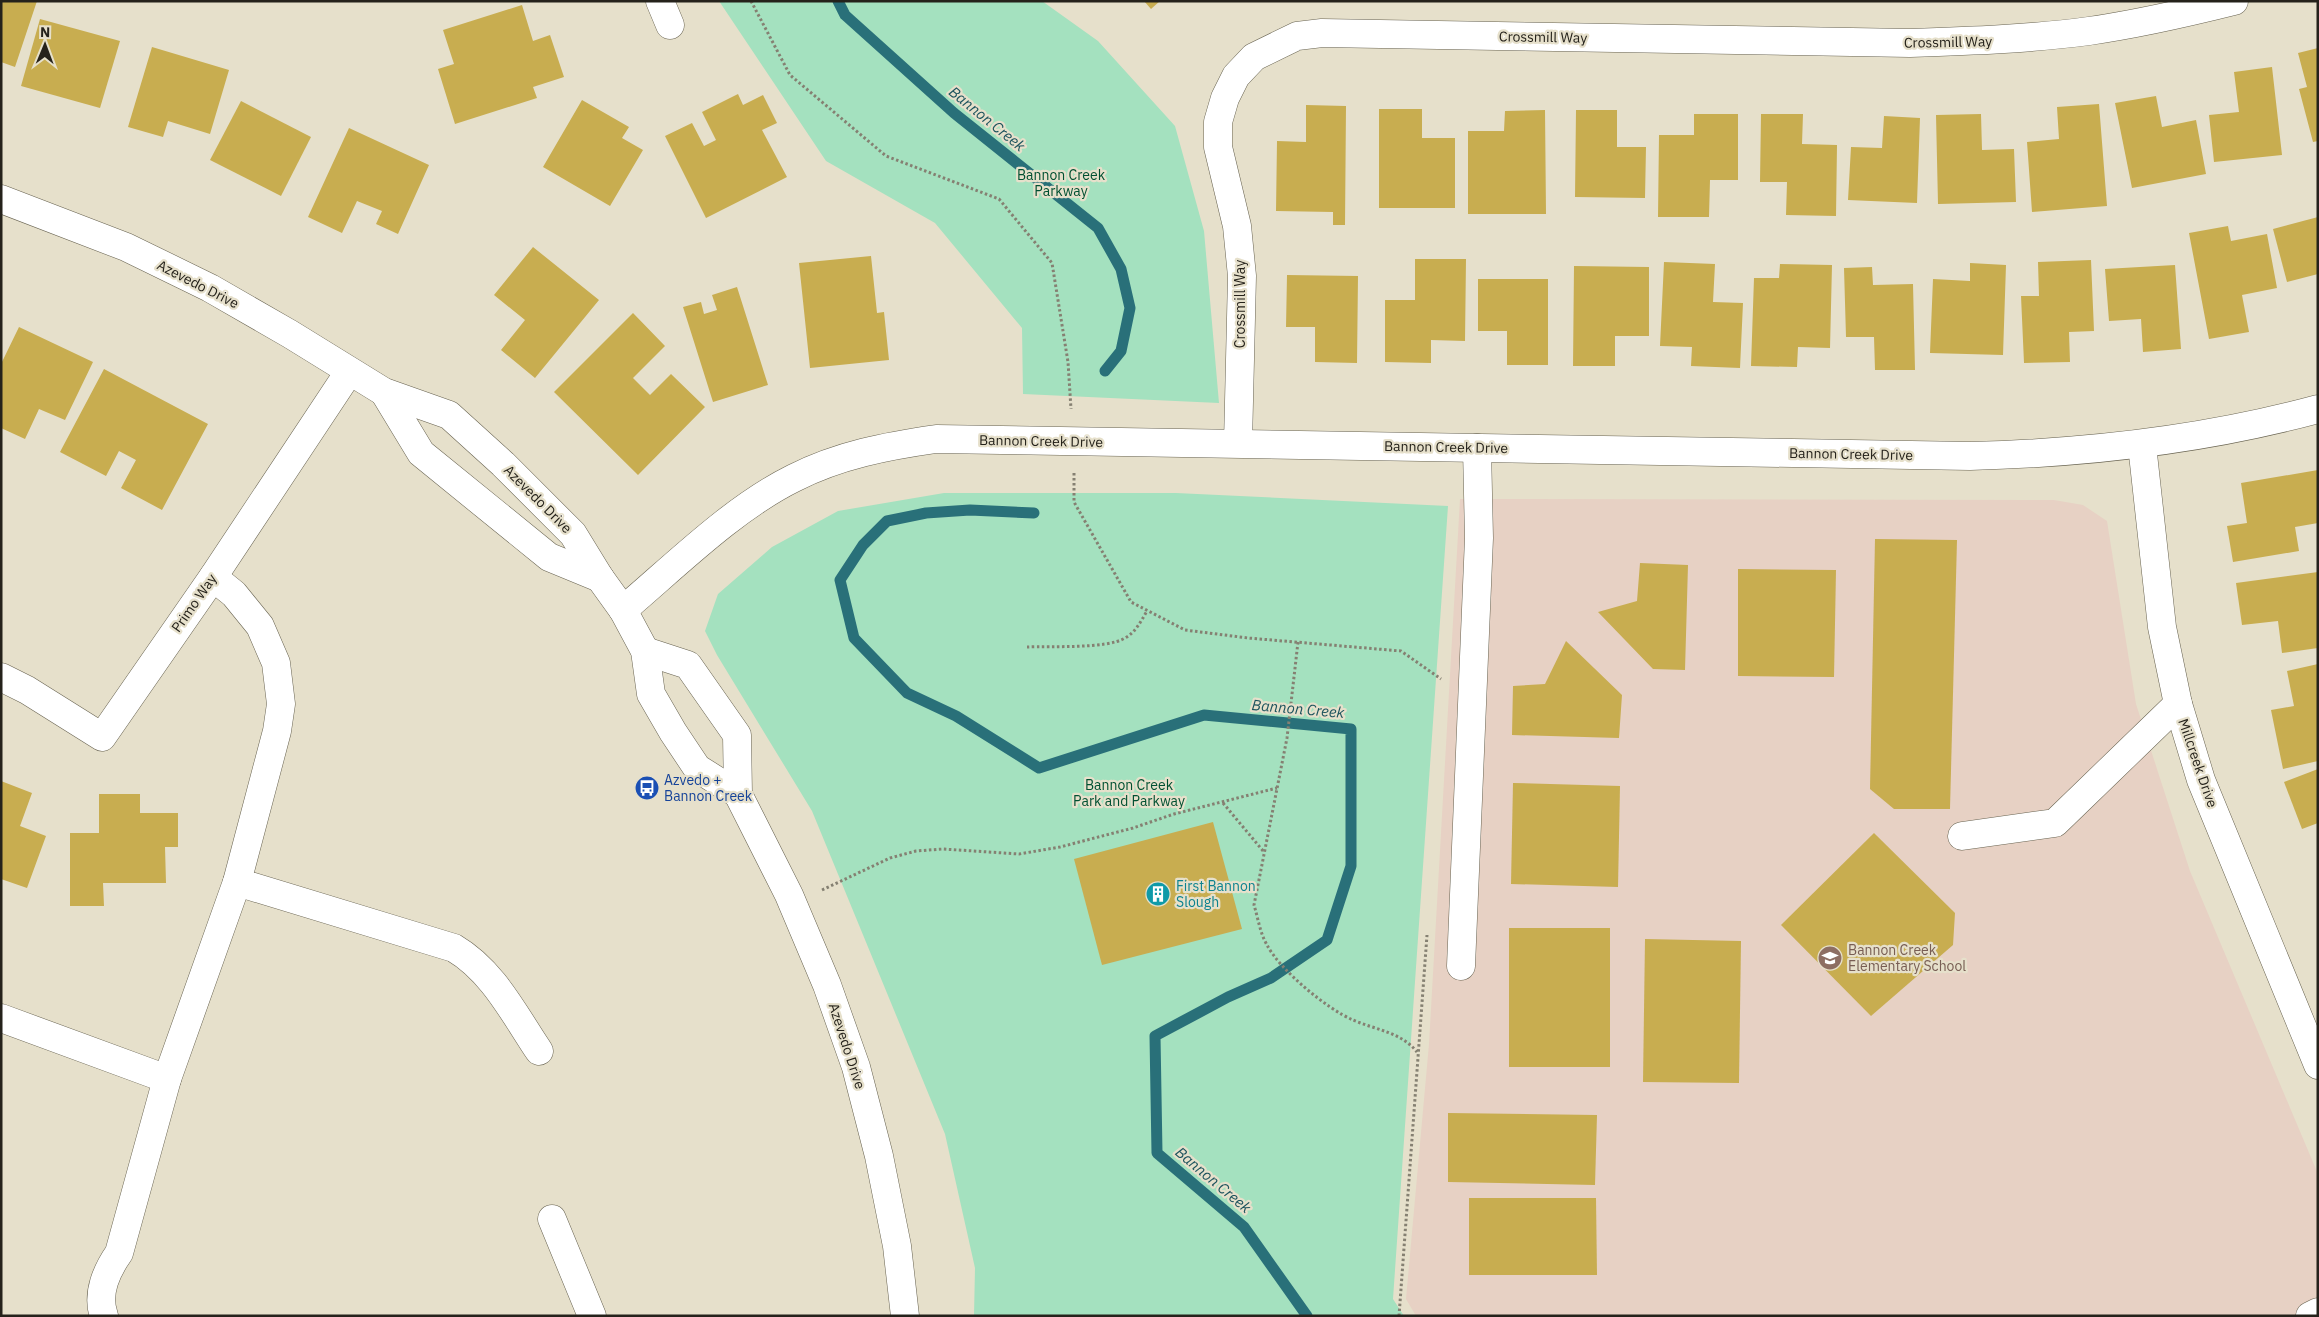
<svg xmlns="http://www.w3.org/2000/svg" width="2319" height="1317" font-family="'IBM Plex Sans',sans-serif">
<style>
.education{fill:#e7d1c4}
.green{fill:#a4e1bf}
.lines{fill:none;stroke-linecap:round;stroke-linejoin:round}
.stream{stroke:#297079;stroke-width:11}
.building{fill:#c8ad50}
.minor-casing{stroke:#686351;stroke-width:29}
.path{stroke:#858072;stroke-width:3;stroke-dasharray:2.5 2.5;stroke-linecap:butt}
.minor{stroke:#fff;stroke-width:28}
.labels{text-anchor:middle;stroke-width:4.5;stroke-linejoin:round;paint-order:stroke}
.street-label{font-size:14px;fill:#25221b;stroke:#e6e0cb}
.park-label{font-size:14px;fill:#005031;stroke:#e6e0cb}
.transit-label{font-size:14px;fill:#164399;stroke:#e6e0cb;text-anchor:start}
.culture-label{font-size:14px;fill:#0d838f;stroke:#e6e0cb;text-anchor:start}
.education-label{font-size:14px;fill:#785e54;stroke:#e6e0cb;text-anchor:start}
.water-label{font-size:15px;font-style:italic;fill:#1c535d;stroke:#e6e0cb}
</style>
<rect width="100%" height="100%" fill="#e6e0cb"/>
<polygon class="education" points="1460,499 2054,500 2083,505 2107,521 2136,704 2190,871 2318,1174 2318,1316 1416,1316 1406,1299 1429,1044"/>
<g class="green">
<polygon points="719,1 1042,1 1098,41 1175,126 1204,231 1219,403 1023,394 1022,328 935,223 826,161"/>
<polygon points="944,493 1176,493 1448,506 1393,1299 1404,1316 974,1316 975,1268 945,1134 812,811 717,655 705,631 718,594 772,547 838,511"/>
</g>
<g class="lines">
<g class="stream">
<polyline points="838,1 845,15 954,113 1098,228 1121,269 1130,308 1121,351 1105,371"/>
<polyline points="1034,513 970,510 926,513 887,521 863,545 840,580 854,638 907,693 956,716 1039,768 1204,715 1351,729 1351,866 1327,940 1271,978 1228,997 1155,1036 1157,1153 1244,1227 1307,1316"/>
</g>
</g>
<g class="building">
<polygon points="1,1 37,1 15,67 1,62"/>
<polygon points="1144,1 1160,1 1151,9"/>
<polygon points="522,5 533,41 550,35 564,77 533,87 537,98 455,124 438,69 454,64 443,30"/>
<polygon points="40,19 120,41 100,108 21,86"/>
<polygon points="152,47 229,70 210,134 168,121 163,137 128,127"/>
<polygon points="2318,48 2318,141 2313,142 2299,89 2307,87 2298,53"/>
<polygon points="2272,67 2282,155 2214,162 2209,115 2239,112 2234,72"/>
<polygon points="738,94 743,105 763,95 777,123 762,130 787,177 706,218 665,136 692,123 704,146 716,140 702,112"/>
<polygon points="2156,96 2162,127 2196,120 2206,174 2132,188 2115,103"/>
<polygon points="582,100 629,127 622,138 643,150 610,206 543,167"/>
<polygon points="241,101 311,137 281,196 210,160"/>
<polygon points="2099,104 2107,206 2032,212 2027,142 2059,139 2057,107"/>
<polygon points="1306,105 1346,106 1345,225 1333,225 1333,212 1276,211 1277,141 1306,142"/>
<polygon points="1379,109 1422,109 1422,138 1455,138 1455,208 1379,208"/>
<polygon points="1545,110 1546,214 1468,214 1468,131 1504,131 1505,111"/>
<polygon points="1576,110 1617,110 1617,147 1646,147 1645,198 1575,197"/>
<polygon points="1694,114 1738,114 1738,180 1710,180 1709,217 1658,217 1659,135 1694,135"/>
<polygon points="1761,114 1803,114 1802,144 1837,145 1836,216 1786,215 1787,182 1760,182"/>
<polygon points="1981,114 1982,150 2014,149 2016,202 1938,204 1936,115"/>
<polygon points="1884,116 1920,118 1917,203 1848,200 1851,147 1882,148"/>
<polygon points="349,128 429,165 398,234 376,224 382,211 357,201 342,233 308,217"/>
<polygon points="2318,217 2318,274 2287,282 2273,229"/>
<polygon points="2228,226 2231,241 2267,234 2277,288 2242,295 2249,332 2209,339 2189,233"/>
<polygon points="533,247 599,300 535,378 501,350 525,320 494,295"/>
<polygon points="871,256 877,313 884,312 889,360 810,368 799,263"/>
<polygon points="1415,259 1466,259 1465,341 1431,340 1431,363 1385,362 1385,300 1415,300"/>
<polygon points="2091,260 2094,331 2069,332 2070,362 2024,363 2021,296 2039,296 2038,262"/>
<polygon points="1664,262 1715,264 1713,302 1743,303 1740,368 1691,366 1692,347 1660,346"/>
<polygon points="1970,263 2006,265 2003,355 1930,353 1933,279 1970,281"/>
<polygon points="1780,264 1832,265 1830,348 1798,347 1797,367 1751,366 1754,278 1779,278"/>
<polygon points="2175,265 2181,349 2143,352 2141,319 2109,321 2105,269"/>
<polygon points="1574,266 1649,267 1649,336 1615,336 1615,366 1573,366"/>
<polygon points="1872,267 1873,285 1913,284 1915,370 1875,370 1874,337 1846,337 1844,268"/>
<polygon points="1287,275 1358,276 1357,363 1315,362 1315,327 1286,327"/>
<polygon points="1478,279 1548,279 1548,365 1507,365 1507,331 1478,331"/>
<polygon points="737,287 768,385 713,402 683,307 701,302 704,314 717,310 712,295"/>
<polygon points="633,313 665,346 633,378 650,395 671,374 705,407 638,475 554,392"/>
<polygon points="19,327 93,362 65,420 39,409 25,439 1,428 1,364"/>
<polygon points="104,369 208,424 162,510 121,488 136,460 119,451 106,476 60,452"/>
<polygon points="2318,470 2318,523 2295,527 2299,551 2233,562 2227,526 2247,523 2241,483"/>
<polygon points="1875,539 1957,540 1950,809 1894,809 1870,789"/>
<polygon points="1640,563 1688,565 1685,670 1653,669 1598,612 1637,601"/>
<polygon points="1738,569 1836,570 1834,677 1738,676"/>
<polygon points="2318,572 2318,648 2282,653 2278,621 2242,625 2236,583"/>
<polygon points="1566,641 1622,695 1619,738 1512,735 1513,686 1545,684"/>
<polygon points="2318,664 2318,761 2283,769 2271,710 2294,706 2287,671"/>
<polygon points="2318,769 2318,823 2302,829 2284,782"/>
<polygon points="1,781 32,793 20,826 46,836 27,888 1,879"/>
<polygon points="1513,783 1620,786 1618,887 1511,884"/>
<polygon points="99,794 140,794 140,813 178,813 178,847 165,847 166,883 103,883 104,906 70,906 70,833 99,833"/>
<polygon points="1213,822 1242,929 1102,965 1074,859"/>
<polygon points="1874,833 1955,913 1953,945 1871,1016 1781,925"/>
<rect x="1509" y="928" width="101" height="139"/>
<polygon points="1645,939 1741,941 1739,1083 1643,1082"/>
<polygon points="1448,1113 1597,1115 1595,1185 1448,1182"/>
<polygon points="1469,1198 1596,1198 1597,1275 1469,1275"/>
</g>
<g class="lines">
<defs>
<g id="minor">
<polyline points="660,1 670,25"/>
<polyline points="1,199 126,247 210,288 290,334 384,392 449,415 503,464 573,534 600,578 623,610 645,651 651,694 673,732 697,768 738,794"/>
<polyline points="384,392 421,453 549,557 600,578"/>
<path d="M 1238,443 L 1242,276 L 1237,226 L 1218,147 L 1218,122 L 1225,98 L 1236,76 L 1254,57 L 1297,36 L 1322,33 L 1910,43 C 1970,41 2029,39 2089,31 C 2138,24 2186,13 2234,1"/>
<polyline points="2142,445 2162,627 2178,704 2201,780 2318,1065"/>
<path d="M 623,610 C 675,566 733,508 794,478 C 839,455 887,446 936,439 L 1970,456 C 2088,453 2204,440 2318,409"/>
<polyline points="645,651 688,665 737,735 738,794 789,895 827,985 856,1067 879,1156 897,1246 905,1316"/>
<polyline points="1,677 27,690 102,737 213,577 349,372"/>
<polyline points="1962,836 2055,823 2178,704"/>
<path d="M 237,882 L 454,948 C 493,971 514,1014 539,1051"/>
<polyline points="1461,966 1479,538 1477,448"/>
<polyline points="1,1018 167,1079"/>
<polyline points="552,1219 592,1316"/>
<path d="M 104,1316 C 96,1294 107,1270 119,1253 L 167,1079 L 237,882 L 277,731 L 281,704 L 276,663 L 260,626 L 234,594 L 213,577"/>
<polyline points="2310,1316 2318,1312"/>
</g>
</defs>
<use href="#minor" class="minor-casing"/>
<g class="path">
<polyline points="751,1 790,75 886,156 999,199 1052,263 1068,362 1071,409"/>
<polyline points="1074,473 1074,502 1131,602 1185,630 1248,638 1401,651 1441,679"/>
<path d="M 1298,642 L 1287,738 L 1254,905 C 1258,918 1260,933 1267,945 C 1280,970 1327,1009 1353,1020 C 1376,1030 1401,1032 1417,1052"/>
<path d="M 1027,647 C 1051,646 1107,649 1125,638 C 1136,632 1141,621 1147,611"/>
<polyline points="1223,803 1264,852"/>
<polyline points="822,890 890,858 916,851 943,849 1019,854 1060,847 1133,828 1174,814 1277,788"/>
<polyline points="1399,1316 1427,935"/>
</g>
<use href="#minor" class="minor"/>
</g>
<defs>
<symbol id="bus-disc" viewBox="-11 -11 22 22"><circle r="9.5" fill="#1a4fb4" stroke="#e6e0cb"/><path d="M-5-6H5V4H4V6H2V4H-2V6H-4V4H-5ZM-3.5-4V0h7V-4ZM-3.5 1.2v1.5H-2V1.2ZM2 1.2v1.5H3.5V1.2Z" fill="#fff"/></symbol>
<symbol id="building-disc" viewBox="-11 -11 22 22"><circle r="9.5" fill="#0f9aa8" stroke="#e6e0cb"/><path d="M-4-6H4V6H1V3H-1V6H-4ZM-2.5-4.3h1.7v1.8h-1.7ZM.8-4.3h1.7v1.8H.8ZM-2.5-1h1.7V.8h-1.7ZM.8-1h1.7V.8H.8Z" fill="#fff"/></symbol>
<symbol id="school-disc" viewBox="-11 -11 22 22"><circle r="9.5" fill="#8d6e63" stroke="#e6e0cb"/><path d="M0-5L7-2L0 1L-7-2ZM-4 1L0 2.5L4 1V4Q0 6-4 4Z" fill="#fff"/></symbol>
</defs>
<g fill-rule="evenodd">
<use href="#bus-disc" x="633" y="774" width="28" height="28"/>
<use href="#building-disc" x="1144" y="880" width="28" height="28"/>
<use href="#school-disc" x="1816" y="944" width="28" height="28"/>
</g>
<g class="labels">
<g class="street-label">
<text transform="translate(1543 37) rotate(1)" y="5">Crossmill Way</text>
<text transform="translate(1948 42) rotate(-1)" y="5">Crossmill Way</text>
<text transform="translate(198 284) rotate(27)" y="5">Azevedo Drive</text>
<text transform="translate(1240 304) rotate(-90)" y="5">Crossmill Way</text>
<text transform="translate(1041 441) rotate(1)" y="5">Bannon Creek Drive</text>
<text transform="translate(1446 447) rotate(1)" y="5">Bannon Creek Drive</text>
<text transform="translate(1851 454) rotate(1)" y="5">Bannon Creek Drive</text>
<text transform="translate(538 499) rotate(45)" y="5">Azevedo Drive</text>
<text transform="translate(194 603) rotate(-55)" y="5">Primo Way</text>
<text transform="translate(2198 763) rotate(71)" y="5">Millcreek Drive</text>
<text transform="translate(847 1046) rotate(72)" y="5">Azevedo Drive</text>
</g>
<g class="park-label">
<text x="1061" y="180">Bannon Creek<tspan x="1061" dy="16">Parkway</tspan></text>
<text x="1129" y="790">Bannon Creek<tspan x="1129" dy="16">Park and Parkway</tspan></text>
</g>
<g class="transit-label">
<text x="664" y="785">Azvedo +<tspan x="664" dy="16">Bannon Creek</tspan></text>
</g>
<g class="culture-label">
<text x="1176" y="891">First Bannon<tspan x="1176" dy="16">Slough</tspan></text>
</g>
<g class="education-label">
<text x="1848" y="955">Bannon Creek<tspan x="1848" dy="16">Elementary School</tspan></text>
</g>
<g class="water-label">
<text transform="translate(987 119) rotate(39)" y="5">Bannon Creek</text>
<text transform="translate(1298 709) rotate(5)" y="5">Bannon Creek</text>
<text transform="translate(1213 1180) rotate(40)" y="5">Bannon Creek</text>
</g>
</g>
<rect width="2319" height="1317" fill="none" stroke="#25221b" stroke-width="5"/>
<g transform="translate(45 45) rotate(1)" stroke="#e6e0cb" stroke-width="4" paint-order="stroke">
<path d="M0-4L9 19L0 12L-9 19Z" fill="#25221b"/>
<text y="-8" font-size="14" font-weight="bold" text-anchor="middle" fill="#25221b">N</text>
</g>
</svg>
